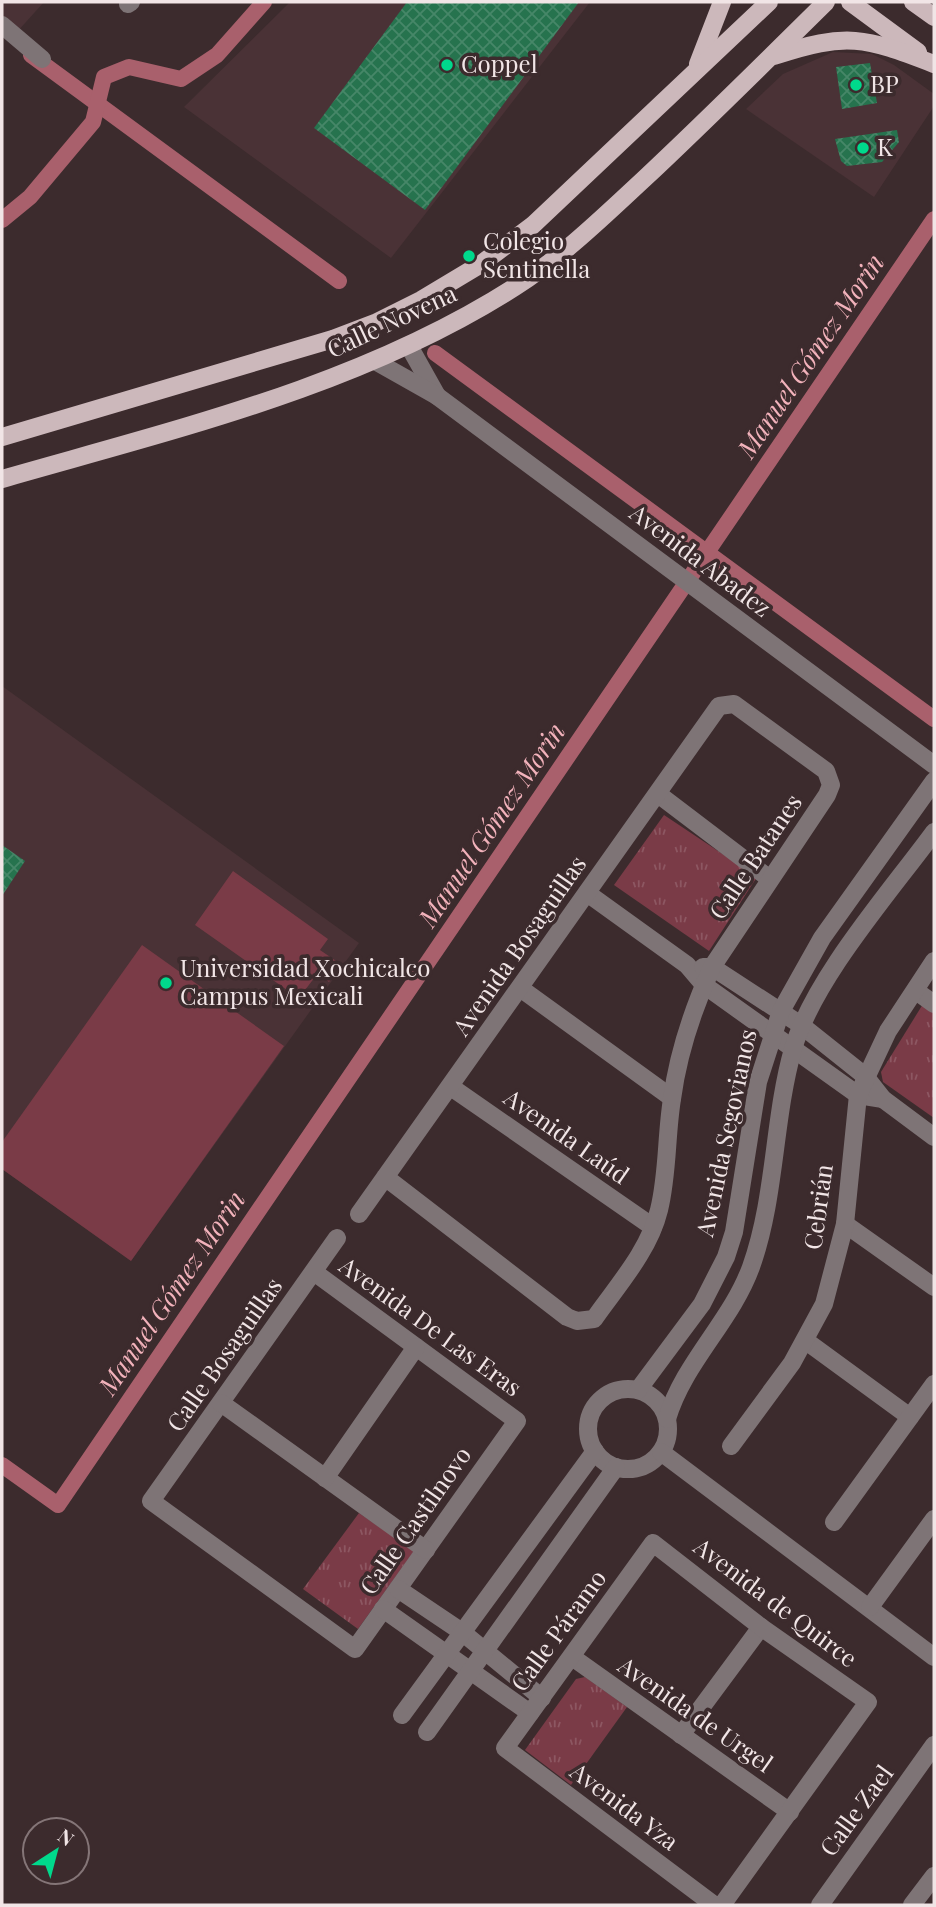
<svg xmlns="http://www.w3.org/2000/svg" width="936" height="1907" font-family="'Playfair Display',serif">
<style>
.built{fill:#4a3236}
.grass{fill:url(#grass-tufts)}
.pitch{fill:#7a3b47}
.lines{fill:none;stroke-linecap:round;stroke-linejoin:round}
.canal{stroke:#a9606c;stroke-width:16}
.building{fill:url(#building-cross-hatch)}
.minor{stroke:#7e7476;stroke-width:18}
.major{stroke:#ccb8bb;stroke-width:18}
.poi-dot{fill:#00d98c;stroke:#3c2b2d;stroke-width:2.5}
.labels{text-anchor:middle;stroke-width:7;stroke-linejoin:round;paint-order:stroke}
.poi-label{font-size:24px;fill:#f1e5e6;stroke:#3c2b2d;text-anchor:start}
.street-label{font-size:24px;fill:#f1e5e6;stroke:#3c2b2d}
.water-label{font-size:26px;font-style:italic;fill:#f2b2bb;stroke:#3c2b2d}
</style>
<defs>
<pattern id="grass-tufts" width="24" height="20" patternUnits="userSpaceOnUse" patternTransform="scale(1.75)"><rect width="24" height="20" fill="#7a3b47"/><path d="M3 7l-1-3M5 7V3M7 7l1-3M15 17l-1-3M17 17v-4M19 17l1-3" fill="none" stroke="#8d5762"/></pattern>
<pattern id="building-cross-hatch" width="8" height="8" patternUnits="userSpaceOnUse" patternTransform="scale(1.75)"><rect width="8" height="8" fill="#26734e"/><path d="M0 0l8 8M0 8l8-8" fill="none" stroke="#468768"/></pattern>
</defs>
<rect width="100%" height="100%" fill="#3c2b2d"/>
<g class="built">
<polygon points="2,2 44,2 16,33 2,21"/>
<polygon points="290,2 590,2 391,258 184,107"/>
<polygon points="833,52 872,54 894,65 934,94 934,106 874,197 746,109 783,74"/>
<polygon points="2,686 359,943 131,1261 2,1169"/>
</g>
<g class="grass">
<polygon points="664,815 757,877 709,951 614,885"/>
<polygon points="923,1004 934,1012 934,1118 883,1082 881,1072"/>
<polygon points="359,1513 414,1551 358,1629 303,1589"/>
<polygon points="585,1677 627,1707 571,1785 525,1750 576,1679"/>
</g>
<g class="pitch">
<polygon points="233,871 328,939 320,950 342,965 329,982 318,973 302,994 290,986 287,990 195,925"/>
<polygon points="142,945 284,1046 131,1261 2,1169 2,1142"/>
</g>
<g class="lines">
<g class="canal">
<polyline points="31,55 339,281"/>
<polyline points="2,220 30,197 93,122 104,77 129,67 181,79 217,55 264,2"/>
<polyline points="435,353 934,719"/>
<polyline points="2,1465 58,1505 934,219"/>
</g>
</g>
<g class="building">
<polygon points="407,2 579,2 425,210 314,128"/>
<polygon points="870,63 877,103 842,109 836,67"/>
<polygon points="897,130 899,142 882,162 847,166 841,161 835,139"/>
<polygon points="2,845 25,861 2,896"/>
</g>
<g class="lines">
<g class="minor">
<polyline points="128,4 131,2"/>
<polyline points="2,25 42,59"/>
<polyline points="409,346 437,396"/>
<polyline points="375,361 437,396 934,765"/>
<polyline points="658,794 770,879"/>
<polyline points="587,893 687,965 704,985 858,1095 883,1099"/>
<polyline points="703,967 712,967 801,1025 865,1076 883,1099 934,1137"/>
<polyline points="520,988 672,1098"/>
<polyline points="916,991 934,1004"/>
<polyline points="451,1087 653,1227"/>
<path d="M 359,1214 L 719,706 L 734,704 L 826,771 L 831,785 L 827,795 L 712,967 C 693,1009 678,1054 672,1099 C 666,1136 668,1174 659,1210 C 649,1251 617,1286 594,1319 L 577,1321 L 567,1317 L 385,1177"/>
<polyline points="845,1224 934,1287"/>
<polyline points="314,1272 517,1421 355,1649 151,1501 337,1238"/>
<polyline points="806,1341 910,1417"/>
<circle cx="628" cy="1429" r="40"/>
<polyline points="638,1390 702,1304 726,1257 734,1232 758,1082 781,1011 822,938 934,781"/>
<polyline points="221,1403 426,1550"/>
<path d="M 667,1419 C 684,1362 731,1322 751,1267 C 776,1197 773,1120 793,1049 C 814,978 890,892 934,832"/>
<polyline points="731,1446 792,1363 824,1304 845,1224 858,1095 888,1031 934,961"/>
<polyline points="661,1452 934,1657"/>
<polyline points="325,1478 416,1347"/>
<polyline points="834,1522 934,1384"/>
<polyline points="398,1589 462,1632 542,1698"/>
<polyline points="870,1607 934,1519"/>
<polyline points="383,1609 530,1713"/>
<polyline points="572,1657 790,1812"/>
<polyline points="402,1715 595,1451"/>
<polyline points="427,1732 616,1467"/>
<polyline points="681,1735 761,1627"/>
<polyline points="714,1905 505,1748 653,1543 761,1627 868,1702 722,1905"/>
<polyline points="820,1905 934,1745"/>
<polyline points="912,1905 934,1876"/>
</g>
<g class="major">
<polyline points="850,2 918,52"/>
<polyline points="913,2 934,17"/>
<path d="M 774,56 C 847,32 864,37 934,64"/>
<polyline points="698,64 722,2"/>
<polyline points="2,437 333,339 375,323 421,300 481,264 533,225 769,2"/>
<path d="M 2,479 C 176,429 360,386 515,287 C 562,257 603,217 644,179 C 706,121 766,61 826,2"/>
</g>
</g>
<g class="poi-dot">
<circle cx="447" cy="65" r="7"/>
<circle cx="856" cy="85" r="7"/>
<circle cx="863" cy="148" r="7"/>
<circle cx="469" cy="256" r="7"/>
<circle cx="166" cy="983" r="7"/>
</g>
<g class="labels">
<g class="poi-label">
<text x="461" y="73">Coppel</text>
<text x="870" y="93">BP</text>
<text x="877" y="156">K</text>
<text x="483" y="250">Colegio<tspan x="483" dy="28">Sentinella</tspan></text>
<text x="180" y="977">Universidad Xochicalco<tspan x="180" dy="28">Campus Mexicali</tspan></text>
</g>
<g class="street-label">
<text transform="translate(392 322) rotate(-25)" y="8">Calle Novena</text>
<text transform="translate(700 561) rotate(37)" y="8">Avenida Abadez</text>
<text transform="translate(756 857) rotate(-56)" y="8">Calle Batanes</text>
<text transform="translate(520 946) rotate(-55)" y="8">Avenida Bosaguillas</text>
<text transform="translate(727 1133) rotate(-78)" y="8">Avenida Segovianos</text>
<text transform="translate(566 1137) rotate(35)" y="8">Avenida Laúd</text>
<text transform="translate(819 1207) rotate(-82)" y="8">Cebrián</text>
<text transform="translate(430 1327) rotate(36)" y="8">Avenida De Las Eras</text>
<text transform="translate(225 1355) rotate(-55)" y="8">Calle Bosaguillas</text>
<text transform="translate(416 1521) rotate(-55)" y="8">Calle Castilnovo</text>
<text transform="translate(775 1603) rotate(37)" y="8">Avenida de Quirce</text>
<text transform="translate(559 1631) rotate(-54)" y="8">Calle Páramo</text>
<text transform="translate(695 1715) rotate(35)" y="8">Avenida de Urgel</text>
<text transform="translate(624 1807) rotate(37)" y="8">Avenida Yza</text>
<text transform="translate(857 1811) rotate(-54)" y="8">Calle Zael</text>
</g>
<g class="water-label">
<text transform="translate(811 356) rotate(-56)" y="9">Manuel Gómez Morin</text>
<text transform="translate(492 825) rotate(-56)" y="9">Manuel Gómez Morin</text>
<text transform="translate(172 1293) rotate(-56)" y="9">Manuel Gómez Morin</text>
</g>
</g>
<rect width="936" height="1907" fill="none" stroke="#f1e5e6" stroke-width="7"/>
<g transform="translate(56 1851) rotate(36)"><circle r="33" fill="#3c2b2d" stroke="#847577" stroke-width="2"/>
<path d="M0-5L12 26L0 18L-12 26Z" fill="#00d98c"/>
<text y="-10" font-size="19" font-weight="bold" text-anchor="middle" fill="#f1e5e6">N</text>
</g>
</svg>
